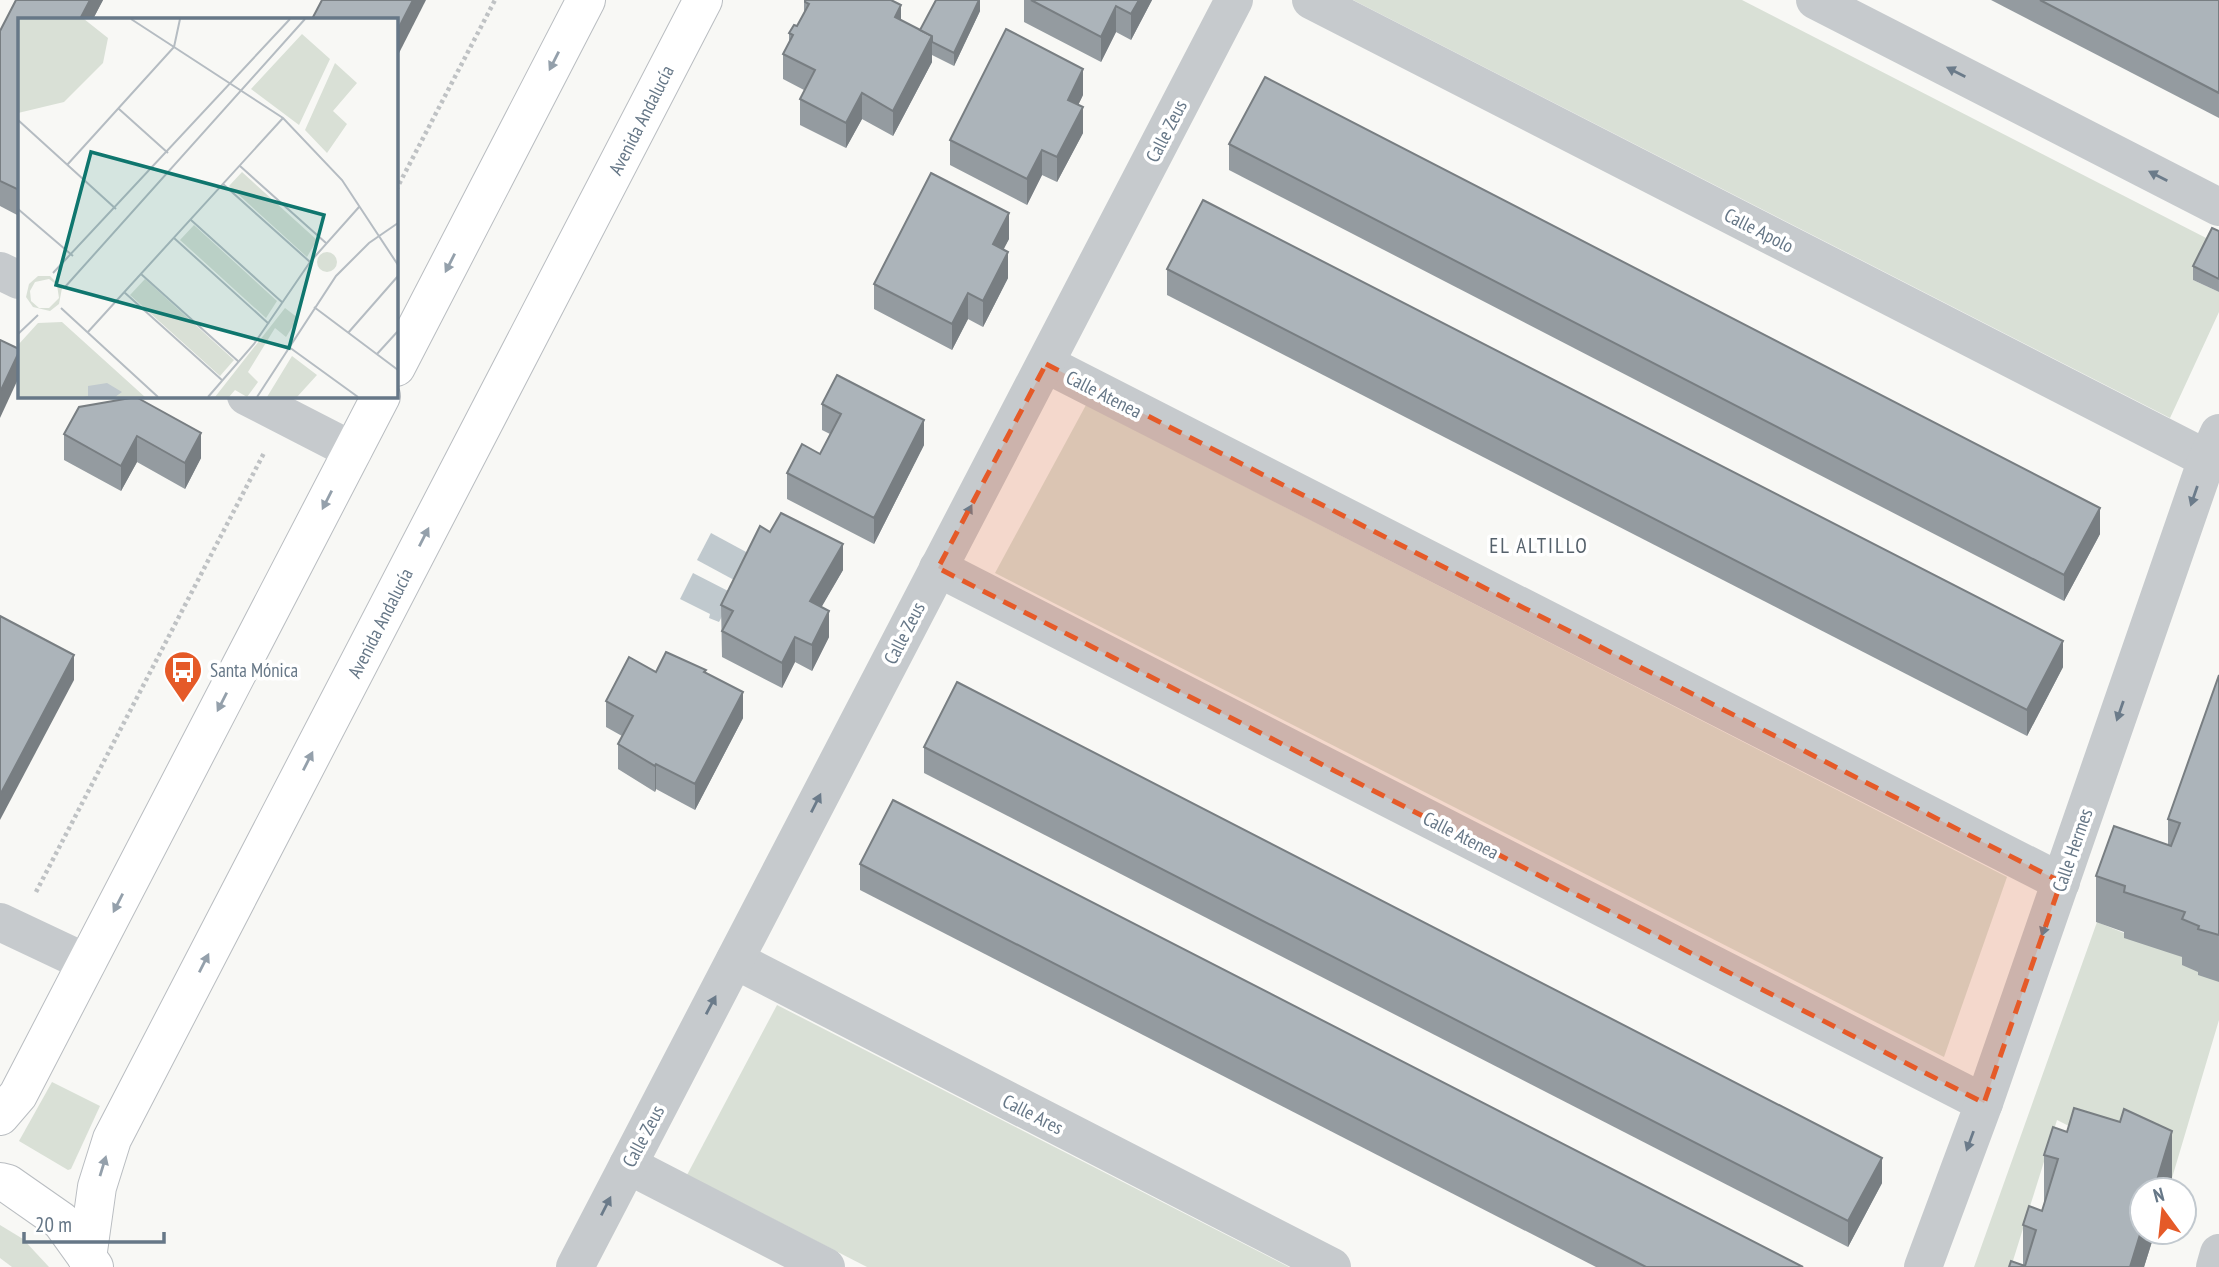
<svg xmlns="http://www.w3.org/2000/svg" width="2219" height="1267" font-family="'PT Sans Narrow',sans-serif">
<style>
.green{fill:#d9e0d6}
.water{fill:#c0c9ce}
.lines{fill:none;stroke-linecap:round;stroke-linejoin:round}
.major-casing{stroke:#b9bdc1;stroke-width:40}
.path{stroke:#bfc2c4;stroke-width:4.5;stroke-dasharray:3.5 3.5;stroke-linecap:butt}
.minor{stroke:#c6cacd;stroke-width:38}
.major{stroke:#fff;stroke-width:38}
.wall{fill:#949ba0}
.shaded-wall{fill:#787e82}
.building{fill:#acb4ba;stroke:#787e82;stroke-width:2}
.oneway{fill:#94a0ab}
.oneway2{fill:#6b7b8a}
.marked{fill:#e55a28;fill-opacity:0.2;stroke:#e55a28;stroke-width:5;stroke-dasharray:14 9;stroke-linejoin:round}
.labels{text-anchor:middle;stroke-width:7;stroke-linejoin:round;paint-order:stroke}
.street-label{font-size:19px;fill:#667787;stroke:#fff}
.poi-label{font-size:19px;fill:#667787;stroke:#fff;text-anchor:start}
.neighbourhood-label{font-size:21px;letter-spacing:2px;fill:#55616b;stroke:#fff}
.inset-road{fill:none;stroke:#b5bcc2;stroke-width:2}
.view{fill:#0f766e;fill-opacity:0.15;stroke:#0f766e;stroke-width:3.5}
.inset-edge{fill:none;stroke:#667787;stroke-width:3.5}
</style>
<rect width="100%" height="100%" fill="#f8f8f5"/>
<g class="green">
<polygon points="1353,0 1742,0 2212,241 2193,280 2219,292 2219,312 2170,418"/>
<polygon points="1086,405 2007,877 1944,1057 995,573"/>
<polygon points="2097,922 2185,958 2199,972 2219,982 2219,1020 2172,1178 2057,1120 2011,1267 1974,1267"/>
<polygon points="777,1005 1289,1267 867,1267 687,1175"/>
<polygon points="52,1082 100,1106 71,1169 68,1170 19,1141"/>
<polygon points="0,1225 23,1239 49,1267 12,1267 0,1258"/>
</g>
<g class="water">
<polygon points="711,533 748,553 734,580 697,560"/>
<polygon points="693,573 734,594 719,622 709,618 710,614 680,599"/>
</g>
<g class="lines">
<defs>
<g id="major">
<polyline points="396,367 586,0"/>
<polyline points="0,1116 18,1095 381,396"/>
<polyline points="0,1182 8,1184 61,1221 94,1267"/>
<polyline points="87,1258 97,1187 112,1139 703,0"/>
</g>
</defs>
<use href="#major" class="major-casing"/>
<g class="path">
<polyline points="396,190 495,0"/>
<polyline points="36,892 264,453"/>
</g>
<g class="minor">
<polyline points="1311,0 2207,459"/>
<polyline points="1815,0 2219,207"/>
<polyline points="0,271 19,280"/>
<polyline points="1046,364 2061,882"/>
<polyline points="246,396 353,451"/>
<polyline points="938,568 1984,1103"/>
<polyline points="0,922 87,963"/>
<polyline points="735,960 1332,1267"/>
<polyline points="628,1165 826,1267"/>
<polyline points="575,1267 1234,0"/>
<polyline points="1923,1267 1984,1103 2207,459 2219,433"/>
<polyline points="2215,1267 2219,1253"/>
</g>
<use href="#major" class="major"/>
</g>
<g class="wall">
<polygon points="16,0 103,0 93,19 19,19 19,216 0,206 0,31"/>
<polygon points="804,0 891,0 901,20 920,30 980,0 980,11 954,66 932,55 932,62 893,136 862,119 846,148 800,125 800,99 804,90 783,79 783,54 789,42 789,33 797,26 804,13"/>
<polygon points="1024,0 1152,0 1131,40 1116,32 1101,62 1024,22"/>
<polygon points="1991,0 2219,0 2219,118"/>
<polygon points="1083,95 1078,105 1083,133 1057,182 1042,175 1027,205 950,165 950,140"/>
<polygon points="1229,144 2100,534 2064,601 1229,170"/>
<polygon points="2219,231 2219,292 2193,280 2193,266"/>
<polygon points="1009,239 1003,249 1008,278 983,327 968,319 952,350 874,309 874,284"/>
<polygon points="1167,269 2063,667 2027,736 1167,295"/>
<polygon points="822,404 924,445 874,544 787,499 787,473 820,454 830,434 822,430"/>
<polygon points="79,407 201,458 185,489 137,462 121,491 64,460 64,434"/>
<polygon points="770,532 843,570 821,607 829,637 812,671 795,662 782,688 722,657 721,605"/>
<polygon points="656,672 706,673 743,718 695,810 656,789 655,792 618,769 618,744 622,736 606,727 606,701"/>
<polygon points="2219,675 2219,982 2198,975 2198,972 2182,965 2182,957 2124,938 2124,932 2096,922 2096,876 2168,845 2168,819"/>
<polygon points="924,747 1882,1183 1848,1247 924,773"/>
<polygon points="860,864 1803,1267 1596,1267 860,890"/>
<polygon points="2044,1155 2172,1178 2144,1267 2009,1267 2023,1265 2023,1225 2042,1211 2045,1201 2044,1201"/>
</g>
<g class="shaded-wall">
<polygon points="90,0 103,0 93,19 80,19"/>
<polygon points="413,0 426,0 396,59 396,33"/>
<polygon points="979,0 980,0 980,11 954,66 954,53"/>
<polygon points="1139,0 1152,0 1131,40 1131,14"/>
<polygon points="901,5 901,31 895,17"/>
<polygon points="1116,6 1116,32 1101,62 1101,37"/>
<polygon points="932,36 932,62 893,136 893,111"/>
<polygon points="1083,69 1083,95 1068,126 1068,100"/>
<polygon points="862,93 862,119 846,148 846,123"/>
<polygon points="1083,107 1083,133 1057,182 1057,157"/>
<polygon points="1042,150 1042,175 1027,205 1027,179"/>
<polygon points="1009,213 1009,239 993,270 993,244"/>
<polygon points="1008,252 1008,278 983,327 983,301"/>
<polygon points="968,293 968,319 952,350 952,324"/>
<polygon points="19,352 19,377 0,418 0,392"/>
<polygon points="924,420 924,445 874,544 874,518"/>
<polygon points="201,433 201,458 185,489 185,463"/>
<polygon points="137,436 137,462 121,491 121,466"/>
<polygon points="2100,508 2100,534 2064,601 2064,575"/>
<polygon points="843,544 843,570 810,627 810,601"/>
<polygon points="829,611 829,637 812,671 812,645"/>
<polygon points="795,637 795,662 782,688 782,663"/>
<polygon points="2063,641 2063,667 2027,736 2027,710"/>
<polygon points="74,655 74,680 0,820 0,795"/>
<polygon points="743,692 743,718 695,810 695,784"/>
<polygon points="656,764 656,789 655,792 655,766"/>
<polygon points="2172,1131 2172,1178 2168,1190 2154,1190"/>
<polygon points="1882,1158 1882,1183 1848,1247 1848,1221"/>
<polygon points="2142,1228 2142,1232 2155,1232 2144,1267 2130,1267"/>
</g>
<g class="building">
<polygon points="16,0 90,0 80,19 19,19 19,190 0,181 0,31"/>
<polygon points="322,0 413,0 396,33 396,19 312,19"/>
<polygon points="805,0 891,0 901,5 895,17 932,36 893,111 862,93 846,123 800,99 815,70 783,54 793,35 789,33 794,25 797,26 809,4 805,2"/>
<polygon points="936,0 979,0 954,53 932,42 932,36 920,30"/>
<polygon points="1031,0 1139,0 1131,14 1116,6 1101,37"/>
<polygon points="2040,0 2219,0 2219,93"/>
<polygon points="1006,29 1083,69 1068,100 1083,107 1057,157 1042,150 1027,179 950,140"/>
<polygon points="1265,77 2100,508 2064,575 1229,144"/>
<polygon points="931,173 1009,213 993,244 1008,252 983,301 968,293 952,324 874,284"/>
<polygon points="1203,200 2063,641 2027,710 1167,269"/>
<polygon points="2212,228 2219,231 2219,279 2193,266"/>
<polygon points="0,340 19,349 19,352 0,392"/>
<polygon points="837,375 924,420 874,518 787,473 802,444 820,454 841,414 822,404"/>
<polygon points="136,397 201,433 185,463 137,436 121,466 64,434 79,407"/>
<polygon points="781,513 843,544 810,601 829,611 812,645 795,637 782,663 722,631 733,611 721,605 760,526 770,532"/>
<polygon points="0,616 74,655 0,795"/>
<polygon points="666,652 706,670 704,672 743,692 695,784 656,764 655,766 618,744 633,716 606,701 629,657 656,672"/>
<polygon points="2219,675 2219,935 2198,929 2199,926 2182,919 2185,912 2124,892 2125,886 2096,876 2114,826 2171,846 2180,823 2168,819"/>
<polygon points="957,682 1882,1158 1848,1221 924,747"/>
<polygon points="893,800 1803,1267 1646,1267 860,864"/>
<polygon points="2074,1108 2120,1122 2124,1109 2172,1131 2154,1190 2142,1190 2142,1228 2130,1267 2009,1267 2011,1261 2025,1266 2036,1230 2023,1225 2029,1206 2042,1211 2058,1159 2044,1155 2053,1127 2067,1132"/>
</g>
<defs><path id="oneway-solid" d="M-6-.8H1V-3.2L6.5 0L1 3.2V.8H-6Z" transform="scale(1.75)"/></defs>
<g class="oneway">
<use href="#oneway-solid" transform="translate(554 61) rotate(117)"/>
<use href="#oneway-solid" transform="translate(450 263) rotate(117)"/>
<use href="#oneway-solid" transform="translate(327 500) rotate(117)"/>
<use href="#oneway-solid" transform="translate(424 537) rotate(-63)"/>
<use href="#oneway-solid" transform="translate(222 702) rotate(117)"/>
<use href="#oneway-solid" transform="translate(308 761) rotate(-63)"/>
<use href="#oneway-solid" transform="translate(118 903) rotate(117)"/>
<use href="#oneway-solid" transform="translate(204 963) rotate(-63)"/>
<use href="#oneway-solid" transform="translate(103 1166) rotate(-73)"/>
</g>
<g class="oneway2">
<use href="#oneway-solid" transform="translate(1956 72) rotate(-153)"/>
<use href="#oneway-solid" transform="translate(2158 176) rotate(-153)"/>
<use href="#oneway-solid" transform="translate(2194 496) rotate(109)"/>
<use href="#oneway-solid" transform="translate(967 514) rotate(-62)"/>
<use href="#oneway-solid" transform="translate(2120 711) rotate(109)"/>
<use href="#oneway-solid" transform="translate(816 803) rotate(-63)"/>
<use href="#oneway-solid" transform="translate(2045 926) rotate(109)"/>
<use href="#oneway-solid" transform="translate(711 1005) rotate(-62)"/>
<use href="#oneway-solid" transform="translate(1970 1141) rotate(110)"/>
<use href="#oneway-solid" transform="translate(606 1206) rotate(-63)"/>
</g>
<path class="marked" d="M 1046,364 L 2061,882 L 1984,1103 L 938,568 Z"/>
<defs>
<symbol id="bus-pin" viewBox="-11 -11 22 30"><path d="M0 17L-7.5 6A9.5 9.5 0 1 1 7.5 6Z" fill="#e55a28" stroke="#fff"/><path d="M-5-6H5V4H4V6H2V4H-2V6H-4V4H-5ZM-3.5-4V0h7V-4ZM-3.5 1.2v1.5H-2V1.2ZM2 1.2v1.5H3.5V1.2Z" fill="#fff"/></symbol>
</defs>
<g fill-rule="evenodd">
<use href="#bus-pin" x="161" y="648" width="44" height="60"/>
</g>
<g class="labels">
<g class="street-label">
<text transform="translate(641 120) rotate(-63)" y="7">Avenida Andalucía</text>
<text transform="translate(1166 131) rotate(-63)" y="7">Calle Zeus</text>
<text transform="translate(1759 230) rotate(27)" y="7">Calle Apolo</text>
<text transform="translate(1104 394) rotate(27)" y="7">Calle Atenea</text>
<text transform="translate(380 623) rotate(-63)" y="7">Avenida Andalucía</text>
<text transform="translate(904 633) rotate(-63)" y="7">Calle Zeus</text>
<text transform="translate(1461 835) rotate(27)" y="7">Calle Atenea</text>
<text transform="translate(2072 850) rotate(-71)" y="7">Calle Hermes</text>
<text transform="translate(1033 1114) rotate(27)" y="7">Calle Ares</text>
<text transform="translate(643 1136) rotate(-62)" y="7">Calle Zeus</text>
</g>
<g class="poi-label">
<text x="210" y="677">Santa Mónica</text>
</g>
<g class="neighbourhood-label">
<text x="1539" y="553">EL ALTILLO</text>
</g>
</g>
<g transform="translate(18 18)">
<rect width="380" height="380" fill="#f8f8f5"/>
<path d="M 0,1 L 66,1 L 90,20 L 85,45 L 46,84 L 0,95 ZM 284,16 L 312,41 L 281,107 L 233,71 ZM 317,45 L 339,65 L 315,93 L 329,106 L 309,135 L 287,112 ZM 224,154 L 299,222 L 289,239 L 211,168 ZM 176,207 L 259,283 L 248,300 L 162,222 ZM299 244a10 10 0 1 1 20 0a10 10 0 1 1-20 0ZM 20,258 L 32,258 L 44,270 L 41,286 L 32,293 L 15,289 L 8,279 L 11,266 ZM 31,261 L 39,267 L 41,280 L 31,290 L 21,290 L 13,283 L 12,273 L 17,264 ZM 127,261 L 216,342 L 202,358 L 112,277 ZM 267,290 L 280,300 L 268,319 L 257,310 L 230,354 L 240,364 L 229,379 L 217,372 L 211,379 L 197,379 ZM 44,304 L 127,379 L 0,379 L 0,327 L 20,305 ZM 274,338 L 299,357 L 279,379 L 249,379 Z" fill="#d9e0d6" fill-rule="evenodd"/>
<path d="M 89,365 L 104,374 L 97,379 L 65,379 L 70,378 L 70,368 Z" fill="#c0c9ce"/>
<path class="inset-road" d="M 113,1 L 265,100 L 324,162 L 380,247M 101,91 L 150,135M 0,102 L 98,191M 49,147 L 156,29 L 162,1M 222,148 L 308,225M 205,166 L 292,244M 0,191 L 55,238M 173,202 L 265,285M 156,220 L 251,306M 35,255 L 272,1M 123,256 L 221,344M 47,269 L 287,1M 106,274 L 205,363M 296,289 L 380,352M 43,290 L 140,379M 69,315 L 265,100M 330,315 L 380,258M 0,316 L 20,297M 271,329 L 340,379M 359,336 L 380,313M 190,379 L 236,326 L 292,244 L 341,189M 239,379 L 318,258 L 351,225 L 380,205"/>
<path class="view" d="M 73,134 L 306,197 L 271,330 L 38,267 Z"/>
<rect width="380" height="380" class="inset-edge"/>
</g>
<g transform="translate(2163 1211) rotate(345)"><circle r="33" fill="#ffffff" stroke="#c2c9cf" stroke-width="2"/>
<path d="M0-5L12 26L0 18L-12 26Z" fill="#e55a28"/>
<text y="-10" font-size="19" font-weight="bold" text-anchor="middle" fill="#667787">N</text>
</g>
<path d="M24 1232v10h140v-10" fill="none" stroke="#667787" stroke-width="3.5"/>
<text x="35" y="1232" font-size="21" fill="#667787" stroke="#ffffff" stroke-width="5" paint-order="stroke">20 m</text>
</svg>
